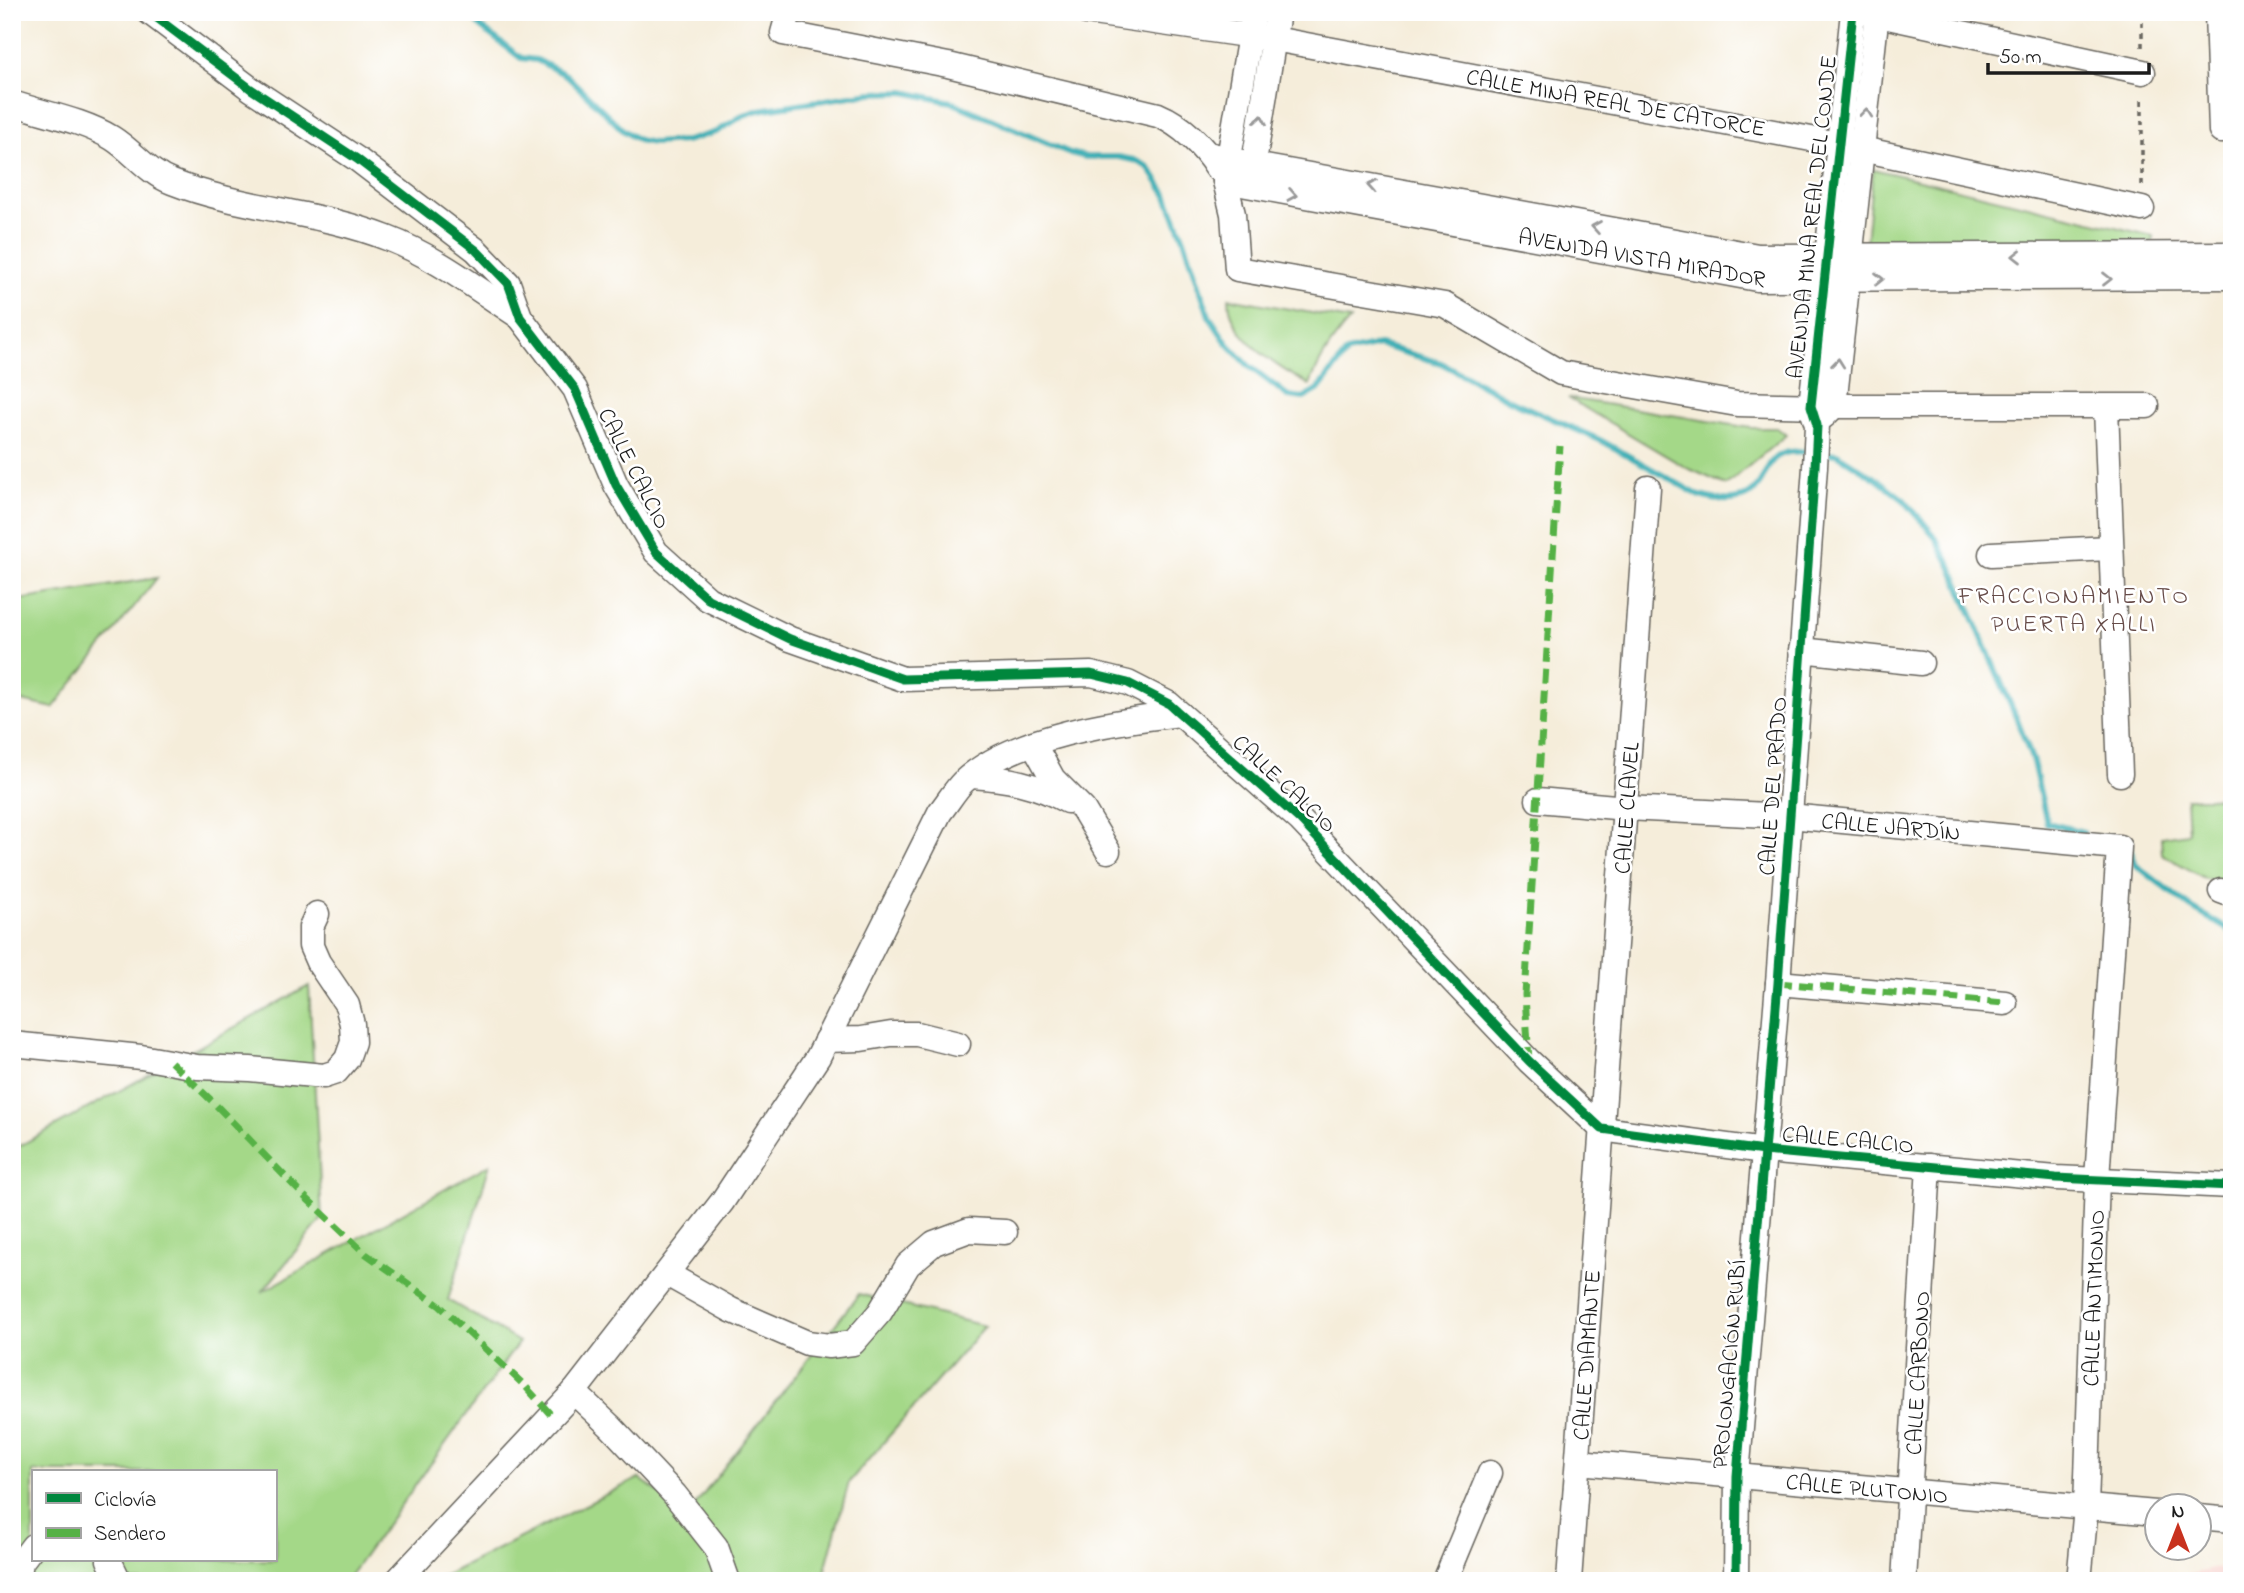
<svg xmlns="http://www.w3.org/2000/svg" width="2244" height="1593" font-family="'Indie Flower',sans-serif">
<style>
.built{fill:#f7d0cb}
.green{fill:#a4d888;stroke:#607a52;stroke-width:2;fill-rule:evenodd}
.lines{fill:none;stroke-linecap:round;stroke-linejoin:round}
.stream{stroke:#3badb4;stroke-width:6}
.minor-casing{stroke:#68655e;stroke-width:27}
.path{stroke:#68655e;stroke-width:3.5;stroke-dasharray:5 5;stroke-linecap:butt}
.minor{stroke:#fff;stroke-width:24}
.quiet{stroke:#55b145;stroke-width:7;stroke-dasharray:14 7;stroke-linecap:butt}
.cycleway-casing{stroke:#fff;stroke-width:13}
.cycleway{stroke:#00873e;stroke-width:9}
.oneway{stroke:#999}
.labels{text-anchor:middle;stroke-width:5;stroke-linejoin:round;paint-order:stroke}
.street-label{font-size:23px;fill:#1c1c1c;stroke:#fff}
.neighbourhood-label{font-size:24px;letter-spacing:2px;fill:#674c49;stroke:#fff}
</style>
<rect width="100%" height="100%" fill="#fff"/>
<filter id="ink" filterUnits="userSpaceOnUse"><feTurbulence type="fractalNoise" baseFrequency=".0143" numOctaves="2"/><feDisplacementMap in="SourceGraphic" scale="14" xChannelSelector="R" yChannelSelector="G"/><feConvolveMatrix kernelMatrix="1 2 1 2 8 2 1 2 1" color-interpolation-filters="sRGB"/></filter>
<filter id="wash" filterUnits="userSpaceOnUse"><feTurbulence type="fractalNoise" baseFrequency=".00686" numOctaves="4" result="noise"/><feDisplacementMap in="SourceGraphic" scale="28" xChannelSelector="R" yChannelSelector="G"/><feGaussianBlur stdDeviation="1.57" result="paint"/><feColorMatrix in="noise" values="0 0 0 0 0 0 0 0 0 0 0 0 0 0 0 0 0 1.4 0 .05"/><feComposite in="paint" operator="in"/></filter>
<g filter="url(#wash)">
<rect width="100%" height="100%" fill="#f5edda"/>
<polygon class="built" points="2232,1565 2232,1581 2159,1581"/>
<g class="green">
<polygon points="1873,169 2153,236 2153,242 1866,242"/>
<path d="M 1229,298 L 1350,320 C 1332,340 1319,359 1310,385 C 1280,369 1228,337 1229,298 Z"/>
<polygon points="1568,398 1751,428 1777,428 1786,435 1726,485 1685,467"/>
<polygon points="157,578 53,708 12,699 12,601"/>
<polygon points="2186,798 2232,798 2232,882 2206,879 2162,854 2161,837 2188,833"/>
<path d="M 309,986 L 322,1219 L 262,1292 L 490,1164 L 448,1300 L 519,1342 L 346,1581 L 12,1581 L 12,1150 ZM 33,1472 L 275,1472 L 275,1560 L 33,1560 Z"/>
<polygon points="859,1294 985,1326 849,1482 822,1581 434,1581 639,1478 688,1514"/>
</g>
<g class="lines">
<g class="stream">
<path d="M 466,12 L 482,28 L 521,58 L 537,60 L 566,75 L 624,131 L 638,140 L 653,143 L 686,141 L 716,132 L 744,115 L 759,110 L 871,93 L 904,92 L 951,102 L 1070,153 L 1086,157 L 1118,157 L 1134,160 L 1148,167 L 1166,194 L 1184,239 L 1209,316 L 1227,343 L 1249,366 L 1288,396 L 1304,398 L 1318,390 L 1347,352 L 1379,345 L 1441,363 L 1512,401 L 1602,441 L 1700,496 C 1721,502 1747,505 1760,483 C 1765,475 1767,466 1774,459 C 1784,450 1799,451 1812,452"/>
<polyline points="1823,453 1837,454 1878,480 1904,500 1934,535 1951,566 2018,722 2033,762 2047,823 2083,832"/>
<polyline points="2128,844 2136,865 2190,907 2232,932"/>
</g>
</g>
</g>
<g filter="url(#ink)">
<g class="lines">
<defs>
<g id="minor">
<polyline points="149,12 251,89 357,159 476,250 508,283 520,317 575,389 616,485 656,552 708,599 790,639 903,679 1091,674 1128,683 1169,704 1300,820 1529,1061 1602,1129 1764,1151 2056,1178 2232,1186"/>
<path d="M 789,12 L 783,33 L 948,65 L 1158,115 C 1182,125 1203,146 1217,168"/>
<polyline points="1086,12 1274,39 1838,144 2142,209"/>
<polyline points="1254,12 1225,181 1233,214 1237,269 1445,305 1561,373 1737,404 1822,406 2147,406"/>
<polyline points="1865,12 2143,72"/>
<polyline points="2217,12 2221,131 2232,131"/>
<path d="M 12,103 C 45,114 82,120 112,138 C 133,151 148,173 172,182 C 241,209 318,211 387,238 C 435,256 477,289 520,317"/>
<polyline points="1208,154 1254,165 1758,256 2232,254"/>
<polyline points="1225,181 1757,279 2232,277"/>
<polyline points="1251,181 1278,12"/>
<polyline points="2106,407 2120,774"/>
<polyline points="1824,416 1834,406 1877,12"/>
<polyline points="1991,554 2110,548"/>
<polyline points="1801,650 1921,663"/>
<polyline points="1033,743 1053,779 1083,809 1108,851"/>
<path d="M 971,776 C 1006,778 1036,784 1067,801"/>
<polyline points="1538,800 1626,808 1789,816 2119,847 2097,1179 2086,1507 2079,1581"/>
<polyline points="2221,891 2232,895"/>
<polyline points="1778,983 2005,1003"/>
<polyline points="826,1040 861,1039 891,1034 917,1034 958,1044"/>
<polyline points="12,1044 141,1057 197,1067 250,1069 324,1076 336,1072 347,1059 353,1042 352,1024 347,1005 318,962 311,946 311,927 317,914"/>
<polyline points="667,1274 731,1310 807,1343 829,1346 853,1343 880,1312 908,1265 934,1243 969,1230 1005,1232"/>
<polyline points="574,1392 611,1427 675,1495 716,1547 728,1581"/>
<polyline points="1578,1462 2156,1513"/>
<polyline points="2198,1517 2232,1520"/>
<polyline points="109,1560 119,1581"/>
<polyline points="18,1581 21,1562 33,1546"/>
<path d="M 397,1581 L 574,1392 L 722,1202 L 818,1057 L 940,812 C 948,802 955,790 963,782 C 1012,736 1116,721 1180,714"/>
<polyline points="1445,1581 1490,1473"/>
<polyline points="1569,1581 1648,488"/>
<polyline points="1736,1581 1737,1476 1778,983 1815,467 1817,425 1811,406 1853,12"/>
<polyline points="1904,1581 1929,1166"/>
</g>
</defs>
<use href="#minor" class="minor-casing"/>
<g class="path">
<polyline points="2142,12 2142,49"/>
<polyline points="2142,185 2142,95"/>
</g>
<use href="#minor" class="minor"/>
<g class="quiet">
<polyline points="1778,983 2005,1003"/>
<polyline points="1529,1061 1525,995 1560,446"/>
<polyline points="171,1062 213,1102 303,1195 366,1254 440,1306 526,1387 552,1416"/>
</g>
<defs>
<g id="cycleway">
<polyline points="149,12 251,89 357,159 476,250 508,283 520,317 575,389 616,485 656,552 708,599 790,639 903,679 1091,674 1128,683 1169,704 1300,820 1529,1061 1602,1129 1764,1151 2056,1178 2232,1186"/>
<polyline points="1736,1581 1737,1476 1778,983 1815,467 1817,425 1811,406 1853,12"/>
</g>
</defs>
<use href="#cycleway" class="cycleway-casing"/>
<use href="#cycleway" class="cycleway"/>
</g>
<defs><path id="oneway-chevron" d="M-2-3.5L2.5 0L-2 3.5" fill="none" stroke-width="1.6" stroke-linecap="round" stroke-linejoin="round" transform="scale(1.75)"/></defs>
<g class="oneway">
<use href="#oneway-chevron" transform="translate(1866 113) rotate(-84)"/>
<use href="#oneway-chevron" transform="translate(1261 120) rotate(-81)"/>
<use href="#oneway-chevron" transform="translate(1372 186) rotate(-170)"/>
<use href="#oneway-chevron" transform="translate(1292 195) rotate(10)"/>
<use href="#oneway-chevron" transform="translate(1596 227) rotate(-170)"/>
<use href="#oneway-chevron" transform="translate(2017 256) rotate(180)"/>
<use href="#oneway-chevron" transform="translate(1879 279)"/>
<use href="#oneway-chevron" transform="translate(2107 279)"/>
<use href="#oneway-chevron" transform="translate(1838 363) rotate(-84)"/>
</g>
</g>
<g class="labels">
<g class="street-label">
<text transform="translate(1616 102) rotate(10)" y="8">CALLE MINA REAL DE CATORCE</text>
<text transform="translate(1811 217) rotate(-84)" y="8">AVENIDA MINA REAL DEL CONDE</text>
<text transform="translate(1642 257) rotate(10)" y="8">AVENIDA VISTA MIRADOR</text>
<text transform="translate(635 468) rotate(63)" y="8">CALLE CALCIO</text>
<text transform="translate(1285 783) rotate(43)" y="8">CALLE CALCIO</text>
<text transform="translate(1772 786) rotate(-86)" y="8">CALLE DEL PRADO</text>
<text transform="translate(1626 808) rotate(-86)" y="8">CALLE CLAVEL</text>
<text transform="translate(1891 826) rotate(5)" y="8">CALLE JARDÍN</text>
<text transform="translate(1848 1139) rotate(5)" y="8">CALLE CALCIO</text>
<text transform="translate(2093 1298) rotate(-88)" y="8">CALLE ANTIMONIO</text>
<text transform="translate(1586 1355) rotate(-86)" y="8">CALLE DIAMANTE</text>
<text transform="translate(1728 1364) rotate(-85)" y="8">PROLONGACIÓN RUBÍ</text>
<text transform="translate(1917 1373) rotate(-87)" y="8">CALLE CARBONO</text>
<text transform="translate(1867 1488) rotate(5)" y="8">CALLE PLUTONIO</text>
</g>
<g class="neighbourhood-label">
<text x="2074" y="603">FRACCIONAMIENTO<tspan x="2074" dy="28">PUERTA XALLI</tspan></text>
</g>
</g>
<rect width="2244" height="1593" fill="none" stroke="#fff" stroke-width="42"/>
<rect x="32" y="1470" width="245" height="91" fill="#ffffff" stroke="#a4a4a4" stroke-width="2"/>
<rect x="46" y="1493" width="35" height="10" fill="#00873e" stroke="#a4a4a4" stroke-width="2"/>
<text x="94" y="1506" font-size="21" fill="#1c1c1c">Ciclovía</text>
<rect x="46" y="1528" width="35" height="10" fill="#55b145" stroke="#a4a4a4" stroke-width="2"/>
<text x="94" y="1540" font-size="21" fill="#1c1c1c">Sendero</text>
<g transform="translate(2178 1527)"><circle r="33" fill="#ffffff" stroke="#a4a4a4" stroke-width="2"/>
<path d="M0-5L12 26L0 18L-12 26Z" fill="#c8321e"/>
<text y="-10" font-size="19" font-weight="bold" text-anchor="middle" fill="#1c1c1c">N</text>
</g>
<path d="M1988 63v10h161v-10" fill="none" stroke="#1c1c1c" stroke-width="3.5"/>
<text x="1999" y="63" font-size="21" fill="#1c1c1c" stroke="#ffffff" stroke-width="5" paint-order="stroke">50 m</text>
</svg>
